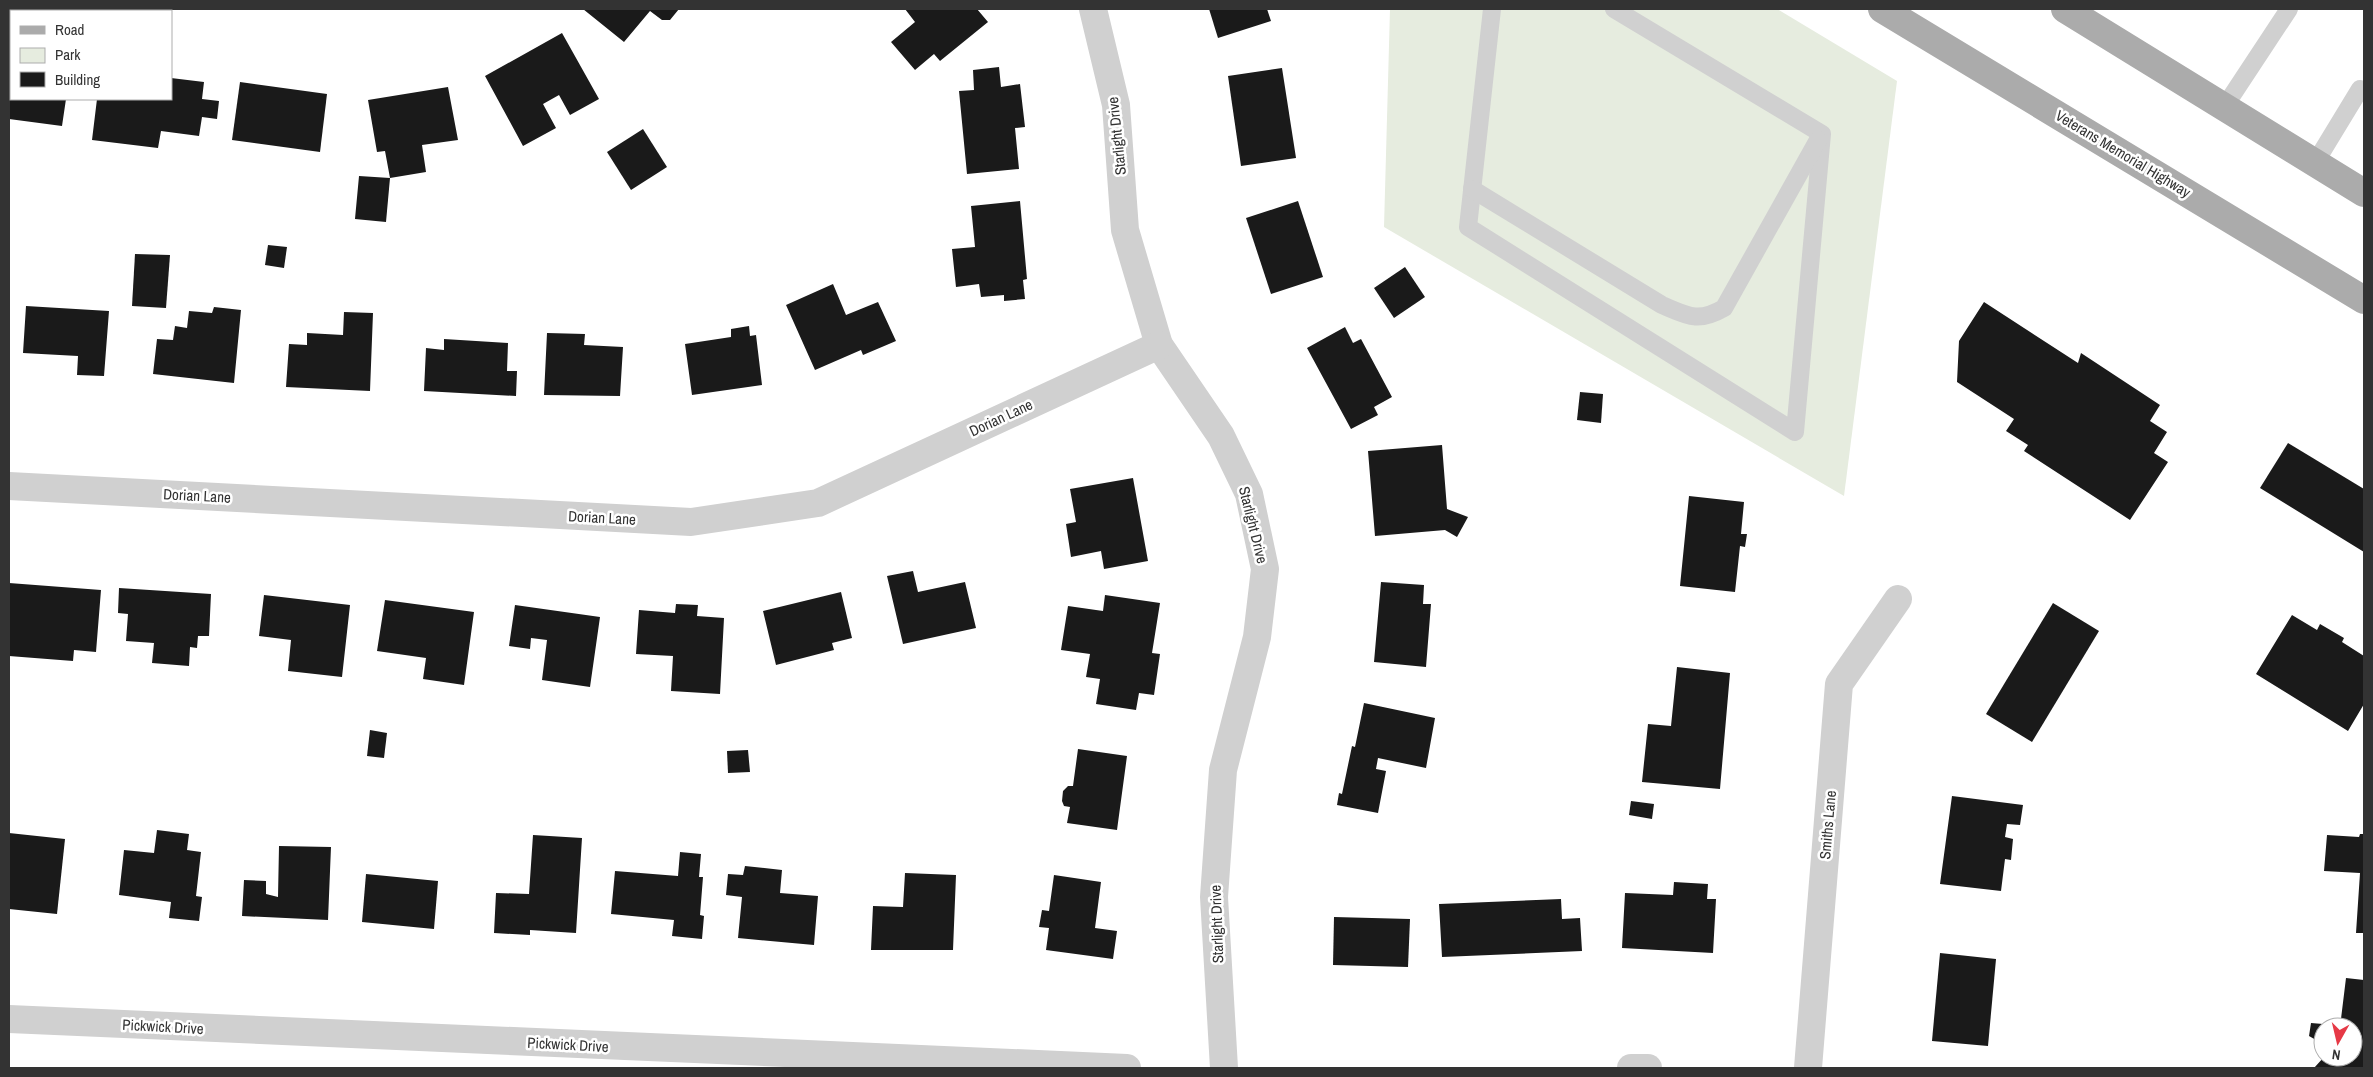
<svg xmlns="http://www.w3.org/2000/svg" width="2373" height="1077" font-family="'Archivo Narrow',sans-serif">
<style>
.green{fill:#e6ecdf}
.building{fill:#1a1a1a}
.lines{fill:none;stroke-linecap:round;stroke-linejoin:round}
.lane{stroke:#d0d0d0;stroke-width:18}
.street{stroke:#d0d0d0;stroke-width:28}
.primary{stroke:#ababab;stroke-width:28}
.labels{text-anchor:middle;stroke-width:5;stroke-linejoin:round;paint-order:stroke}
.street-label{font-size:15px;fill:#333;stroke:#fff}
</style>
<rect width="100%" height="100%" fill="#fff"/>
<polygon class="green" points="1390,9 1777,9 1897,81 1844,496 1384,227"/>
<g class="building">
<polygon points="583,9 679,9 670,20 662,20 650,11 624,42"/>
<polygon points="905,9 977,9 988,22 940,61 934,54 915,70 891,42 915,22"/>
<polygon points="1209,9 1267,9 1271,21 1218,38"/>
<polygon points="562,33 599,99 570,115 559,95 543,104 556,128 523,146 485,76"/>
<polygon points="9,65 11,66 11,99 66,99 62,126 9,119"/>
<polygon points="999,67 1001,87 1020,84 1025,127 1015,128 1019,169 967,174 959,91 974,90 973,70"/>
<polygon points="1282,68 1296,158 1241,166 1228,76"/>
<polygon points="171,78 204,82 202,99 219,101 217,119 202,117 199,136 161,131 158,148 92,140 97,99 171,99"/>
<polygon points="240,82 327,94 320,152 232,140"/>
<polygon points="448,87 458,140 422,145 426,172 390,178 385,151 377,152 368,100"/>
<polygon points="643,129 667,167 631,190 607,152"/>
<polygon points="359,176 390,178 386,222 355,219"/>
<polygon points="1020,201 1027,279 1023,280 1025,299 1004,301 1004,295 981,297 979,284 956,287 952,249 975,247 971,206"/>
<polygon points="1298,201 1323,277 1271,294 1246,218"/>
<polygon points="268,245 287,247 284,268 265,265"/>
<polygon points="135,254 170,255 166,308 132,306"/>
<polygon points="1405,267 1425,297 1394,318 1374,288"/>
<polygon points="833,284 846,315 878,302 896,341 863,355 861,350 815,370 786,305"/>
<polygon points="1984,302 2078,363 2081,353 2160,405 2150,421 2167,432 2154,453 2168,462 2130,520 2024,451 2028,445 2006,431 2014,419 1957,382 1959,341"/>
<polygon points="26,306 109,311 104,376 77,375 78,356 23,353"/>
<polygon points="214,307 241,310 234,383 153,374 157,339 173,340 175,326 187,328 189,311 212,313"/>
<polygon points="344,312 373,313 370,391 286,387 289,344 307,345 307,333 343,335"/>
<polygon points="749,326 750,336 756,335 762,385 692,395 685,344 731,337 731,329"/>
<polygon points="1345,327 1353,343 1361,339 1392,397 1374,407 1378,415 1351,429 1307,348"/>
<polygon points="547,333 585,334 584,345 623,347 620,396 544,395"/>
<polygon points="444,339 508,343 507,371 517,371 516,396 424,391 426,348 444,350"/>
<polygon points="1580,392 1603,394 1601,423 1577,420"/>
<polygon points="2288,443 2364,489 2364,552 2260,488"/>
<polygon points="1442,445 1447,509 1468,517 1457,537 1445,530 1375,536 1368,451"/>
<polygon points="1133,478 1148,561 1104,569 1101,551 1071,557 1066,524 1076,522 1070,489"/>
<polygon points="1689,496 1744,502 1741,534 1747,534 1745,547 1740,546 1735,592 1680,586"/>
<polygon points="913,571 918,592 965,582 976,628 903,644 887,576"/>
<polygon points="1381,582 1424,585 1423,604 1431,604 1426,667 1374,662"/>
<polygon points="9,583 101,590 96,652 74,650 73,661 9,656"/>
<polygon points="119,588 211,594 209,636 198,636 197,648 190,647 189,666 152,663 154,643 126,641 128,614 118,613"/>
<polygon points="841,592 852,638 832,643 834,650 776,665 763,611"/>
<polygon points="264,595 350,605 342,677 288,671 291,640 259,636"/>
<polygon points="1105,595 1160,603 1152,653 1160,654 1154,695 1139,693 1136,710 1096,704 1100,679 1086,677 1090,654 1061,650 1068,606 1103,611"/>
<polygon points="385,600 474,612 464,685 423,679 426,658 377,651"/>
<polygon points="2053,603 2099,631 2032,742 1986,714"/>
<polygon points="676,604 698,605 697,616 724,618 720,694 671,691 673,656 636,654 639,610 675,613"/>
<polygon points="515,605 600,617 590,687 542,680 547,640 531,638 530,649 509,646"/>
<polygon points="2292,615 2317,630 2320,624 2344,638 2342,642 2364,656 2364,704 2348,731 2256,674"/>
<polygon points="1677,667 1730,673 1720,789 1642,782 1648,724 1671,726"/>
<polygon points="1364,703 1435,718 1426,768 1378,758 1376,769 1386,771 1378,813 1337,805 1339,793 1342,794 1352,746 1355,747"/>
<polygon points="370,730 387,733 384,758 367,756"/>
<polygon points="1078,749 1127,756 1117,830 1067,823 1070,807 1064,806 1062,801 1063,791 1068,786 1073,786"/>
<polygon points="748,750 750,772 728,773 727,751"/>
<polygon points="1952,796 2023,805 2020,825 2007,824 2005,837 2013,839 2011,860 2005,859 2001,891 1940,884"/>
<polygon points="1631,801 1654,804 1652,819 1629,815"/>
<polygon points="157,830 189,834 187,850 201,852 196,896 202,897 199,921 169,918 171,902 119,895 124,850 154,853"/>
<polygon points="9,833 65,839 57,914 9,909"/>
<polygon points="2360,834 2364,834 2364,933 2356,933 2360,873 2324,871 2327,835 2359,837"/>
<polygon points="533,835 582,838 576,933 530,930 530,935 494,933 496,893 529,894"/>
<polygon points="279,846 331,847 328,920 242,916 244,880 266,881 266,894 278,897"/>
<polygon points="680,852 701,854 699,877 703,877 700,915 704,916 702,939 672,936 674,920 611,914 615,871 678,876"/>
<polygon points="745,866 782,870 780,893 818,896 814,945 738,938 742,897 726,895 728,874 743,875"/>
<polygon points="905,873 956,875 953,950 871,950 873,906 903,907"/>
<polygon points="366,874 438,881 434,929 362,922"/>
<polygon points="1054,875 1101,882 1095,928 1117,931 1113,959 1046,950 1049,928 1039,927 1042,910 1049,911"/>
<polygon points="1674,882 1708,884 1707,899 1716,899 1713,953 1622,948 1625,893 1673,895"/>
<polygon points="1561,899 1562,919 1580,918 1582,951 1442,957 1439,904"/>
<polygon points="1334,917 1410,919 1408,967 1333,965"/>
<polygon points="1940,953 1996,959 1988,1046 1932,1041"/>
<polygon points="2346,978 2364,980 2364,1068 2314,1068 2324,1057 2353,1057 2353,1027 2340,1027"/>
<polygon points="2311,1023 2323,1024 2326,1027 2323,1027 2323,1044 2309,1036"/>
</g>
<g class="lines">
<g class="lane">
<polyline points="1492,9 1468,227 1795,432 1822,134 1614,9"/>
<polyline points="2225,106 2289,9"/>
<polyline points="2315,163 2360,89 2364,91"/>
<path d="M 1472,189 L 1662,305 C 1688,316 1698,323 1724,308 L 1818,140"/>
</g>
<g class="street">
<polyline points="1093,9 1116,105 1125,230 1159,345 1221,436 1249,494 1265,569 1257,637 1223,770 1214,897 1224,1068"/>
<polyline points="9,486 691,522 818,503 1159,345"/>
<polyline points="9,1019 1127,1068"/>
<polyline points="1631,1068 1648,1068"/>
<polyline points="1808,1068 1839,684 1898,599"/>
</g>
<g class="primary">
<polyline points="1882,9 2364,300"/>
<polyline points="2065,9 2364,193"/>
</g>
</g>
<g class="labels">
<g class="street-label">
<text transform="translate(1117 136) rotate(-96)" y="5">Starlight Drive</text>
<text transform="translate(2123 154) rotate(31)" y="5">Veterans Memorial Highway</text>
<text transform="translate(1001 418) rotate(-25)" y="5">Dorian Lane</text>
<text transform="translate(197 496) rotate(3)" y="5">Dorian Lane</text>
<text transform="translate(602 518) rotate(3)" y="5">Dorian Lane</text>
<text transform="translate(1253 525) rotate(76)" y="5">Starlight Drive</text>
<text transform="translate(1828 825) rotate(-85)" y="5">Smiths Lane</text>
<text transform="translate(1217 924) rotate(-92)" y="5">Starlight Drive</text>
<text transform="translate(163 1027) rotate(3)" y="5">Pickwick Drive</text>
<text transform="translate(568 1045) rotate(3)" y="5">Pickwick Drive</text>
</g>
</g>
<rect width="2373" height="1077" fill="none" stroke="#333333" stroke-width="20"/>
<rect x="10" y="10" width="162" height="90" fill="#ffffff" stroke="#adadad"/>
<rect x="20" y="26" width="25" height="8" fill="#ababab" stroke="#adadad"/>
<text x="55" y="35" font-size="15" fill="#333333">Road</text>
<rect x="20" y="48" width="25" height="15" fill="#e6ecdf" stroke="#adadad"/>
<text x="55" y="60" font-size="15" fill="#333333">Park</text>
<rect x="20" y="72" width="25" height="15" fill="#1a1a1a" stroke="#adadad"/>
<text x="55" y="85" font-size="15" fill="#333333">Building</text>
<g transform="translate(2338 1042) rotate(188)"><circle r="24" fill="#ffffff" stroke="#adadad"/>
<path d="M0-4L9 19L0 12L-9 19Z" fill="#e63946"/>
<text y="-8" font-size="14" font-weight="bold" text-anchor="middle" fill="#333333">N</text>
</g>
</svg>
